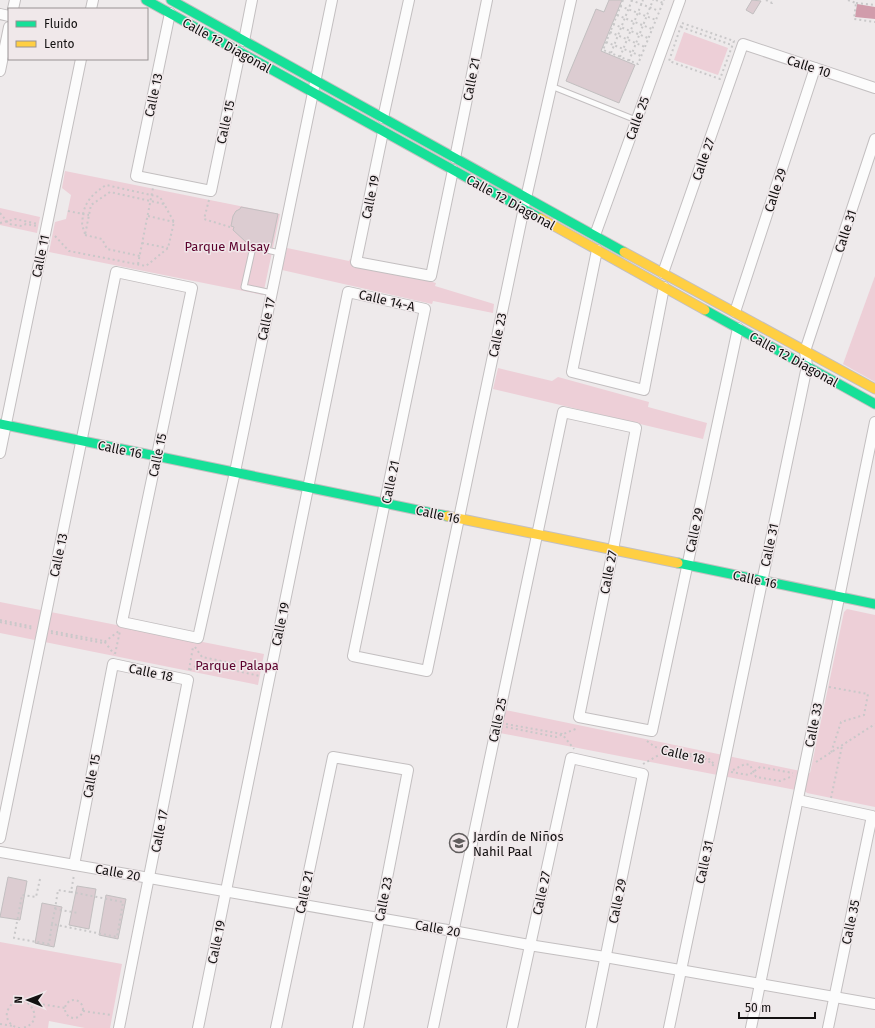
<svg xmlns="http://www.w3.org/2000/svg" width="875" height="1028" font-family="'Fira Sans',sans-serif">
<style>
.green{fill:#edcfd7}
.water{fill:#d19cab}
.building{fill:#dcccd1;stroke:#c2bfc0}
.lines{fill:none;stroke-linecap:round;stroke-linejoin:round}
.lane-casing{stroke:#c3bfc0;stroke-width:7}
.street-casing{stroke:#c3bfc0;stroke-width:12}
.fast-casing{stroke:#c3bfc0;stroke-width:11}
.slow-casing{stroke:#c3bfc0;stroke-width:11}
.path{stroke:#c9c8c9;stroke-width:2;stroke-dasharray:2 3;stroke-linecap:butt}
.lane{stroke:#fcfcfc;stroke-width:5}
.street{stroke:#fcfcfc;stroke-width:10}
.fast{stroke:#16e098;stroke-width:9}
.slow{stroke:#ffcf43;stroke-width:9}
.labels{text-anchor:middle;stroke-width:3;stroke-linejoin:round;paint-order:stroke}
.street-label{font-size:13px;fill:#131111;stroke:#f0e8ea}
.park-label{font-size:13px;fill:#5c002c;stroke:#f0e8ea}
.poi-label{font-size:13px;fill:#131111;stroke:#f0e8ea;text-anchor:start}
</style>
<rect width="100%" height="100%" fill="#eeeaeb"/>
<g class="green">
<polygon points="684,32 728,48 718,75 674,60"/>
<polygon points="65,171 280,214 263,295 49,252 55,222 66,219 71,195 62,188"/>
<polygon points="0,208 40,217 37,233 0,225"/>
<polygon points="287,248 349,261 350,259 436,283 435,286 494,304 493,313 433,301 432,304 282,270"/>
<polygon points="875,276 875,382 843,364"/>
<polygon points="498,368 552,381 558,377 649,402 648,407 707,423 703,439 493,389"/>
<polygon points="0,602 264,654 258,685 0,633"/>
<polygon points="847,609 875,615 875,807 807,793 806,792 500,733 505,710 810,773 844,612"/>
<polygon points="0,942 122,964 110,1028 85,1028 49,1021 48,1028 0,1028"/>
</g>
<polygon class="water" points="857,4 875,7 875,19 855,17"/>
<g class="building">
<polygon points="609,0 622,0 601,51 635,65 619,103 566,81 596,9 604,12"/>
<polygon points="752,0 761,1 753,14 746,10"/>
<polygon points="241,207 278,214 271,247 246,242 233,230 234,227 231,226 233,216 236,211 240,209"/>
<polygon points="8,877 27,881 20,920 0,917"/>
<polygon points="77,886 96,889 89,929 69,925"/>
<polygon points="106,895 126,899 118,939 99,935"/>
<polygon points="42,903 62,907 54,947 35,943"/>
</g>
<g class="lines">
<defs>
<g id="lane">
<polyline points="551,86 636,120"/>
<polyline points="272,293 244,287 253,247 280,253"/>
</g>
<g id="street">
<polyline points="13,9 15,0"/>
<polyline points="91,9 93,0"/>
<polyline points="170,13 136,176 211,191 240,52"/>
<polyline points="0,14 9,16"/>
<polyline points="244,41 252,0"/>
<polyline points="0,71 9,27"/>
<polyline points="383,118 409,0"/>
<polyline points="383,132 356,262 431,276 453,170"/>
<polyline points="455,158 487,0"/>
<polyline points="595,235 680,0"/>
<polyline points="597,250 572,372 644,390 664,287"/>
<polyline points="663,273 743,44 875,88"/>
<polyline points="735,312 815,68"/>
<polyline points="0,453 81,59"/>
<polyline points="798,800 872,816 828,1028"/>
<polyline points="0,838 116,272 192,288 122,622 198,638 235,472 332,0"/>
<polyline points="0,852 453,931 529,945 605,957 875,1004"/>
<polyline points="74,865 113,664 188,680 119,1028"/>
<polyline points="198,1028 348,292 425,309 353,656 427,671 526,198 571,0"/>
<polyline points="276,1028 333,757 408,770 358,1028"/>
<polyline points="433,1028 563,412 636,428 613,550 579,717 652,731 738,328"/>
<polyline points="512,1028 571,758 643,774 591,1028"/>
<polyline points="669,1028 807,366 805,351 875,139"/>
<polyline points="751,1028 875,422"/>
</g>
<g id="fast">
<polyline points="146,0 540,218"/>
<polyline points="171,0 624,252"/>
<polyline points="705,310 875,404"/>
<polyline points="0,424 447,516"/>
<polyline points="678,563 875,604"/>
</g>
<g id="slow">
<polyline points="540,218 705,310"/>
<polyline points="624,252 875,389"/>
<polyline points="447,516 678,563"/>
</g>
</defs>
<use href="#lane" class="lane-casing"/>
<use href="#street" class="street-casing"/>
<use href="#fast" class="fast-casing"/>
<use href="#slow" class="slow-casing"/>
<g class="path">
<polyline points="623,0 603,50 638,64 664,0"/>
<polyline points="631,0 659,11"/>
<polyline points="656,0 663,3"/>
<polyline points="766,0 772,3 773,0"/>
<polyline points="848,0 856,3 854,19 875,22"/>
<polyline points="856,3 875,5"/>
<polyline points="620,6 656,20"/>
<polyline points="617,15 652,29"/>
<polygon points="682,23 734,41 720,79 669,61"/>
<polyline points="613,24 648,38"/>
<polyline points="681,27 729,44 728,48"/>
<polyline points="610,32 645,47"/>
<polyline points="606,42 641,56"/>
<polyline points="611,53 632,0"/>
<polyline points="620,57 643,0"/>
<polyline points="629,61 653,0"/>
<polyline points="209,200 204,219 233,228"/>
<path d="M 68,211 L 83,214 C 86,200 94,193 106,185 L 160,197 L 164,204"/>
<polyline points="0,213 9,224 22,226 26,224 37,226"/>
<polyline points="148,216 174,222"/>
<polyline points="0,223 15,219 38,224"/>
<polyline points="85,234 82,225 83,214 89,215"/>
<polyline points="85,235 102,239 107,249 140,256"/>
<polyline points="55,236 69,251 146,266 168,248 174,222 164,204 110,192 91,205 85,235"/>
<polyline points="142,243 168,248"/>
<polyline points="138,264 153,188"/>
<polyline points="0,620 34,627"/>
<polyline points="0,622 34,629"/>
<polyline points="51,631 104,641 114,654"/>
<polyline points="51,633 103,643 119,631"/>
<polyline points="195,647 202,657 231,663 236,661 262,667"/>
<polyline points="115,654 120,631"/>
<polyline points="189,670 193,647"/>
<polyline points="190,670 200,663 260,676"/>
<polyline points="829,687 868,694 864,715 841,722 831,753"/>
<polyline points="506,724 562,734 574,749"/>
<polyline points="506,727 556,737 578,728"/>
<polyline points="647,741 655,747 707,757 714,764"/>
<polyline points="816,762 875,724"/>
<polyline points="643,764 664,752 706,759 714,766"/>
<polyline points="733,770 745,764 750,765 756,777 780,781 793,776"/>
<polyline points="731,772 749,775 760,767 793,773"/>
<polyline points="831,798 842,746"/>
<polyline points="40,879 36,897 22,895 14,938 49,944 52,924 117,937 123,902 71,892 74,875"/>
<polyline points="55,909 58,890 71,892"/>
<polyline points="52,924 55,909 78,913"/>
<circle cx="74" cy="1009" r="9"/>
<polyline points="28,1002 65,1008"/>
<polyline points="83,1011 111,1015"/>
<polyline points="0,1024 13,1026"/>
<path d="M 20,1028 C 10,1027 3,1017 9,1008 C 22,984 51,1022 22,1028"/>
</g>
<use href="#lane" class="lane"/>
<use href="#street" class="street"/>
<use href="#fast" class="fast"/>
<use href="#slow" class="slow"/>
</g>
<defs>
<symbol id="school-ring" viewBox="-11 -11 22 22"><circle r="9.5" fill="#f0e8ea" stroke="#605d5d" stroke-width="1.5"/><path d="M0-5L7-2L0 1L-7-2ZM-4 1L0 2.5L4 1V4Q0 6-4 4Z" fill="#605d5d"/></symbol>
</defs>
<g fill-rule="evenodd">
<use href="#school-ring" x="448" y="832" width="22" height="22"/>
</g>
<g class="labels">
<g class="street-label">
<text transform="translate(227 45) rotate(29)" y="5">Calle 12 Diagonal</text>
<text transform="translate(809 66) rotate(18)" y="5">Calle 10</text>
<text transform="translate(471 79) rotate(-79)" y="5">Calle 21</text>
<text transform="translate(153 95) rotate(-78)" y="5">Calle 13</text>
<text transform="translate(637 118) rotate(-70)" y="5">Calle 25</text>
<text transform="translate(225 122) rotate(-78)" y="5">Calle 15</text>
<text transform="translate(703 159) rotate(-71)" y="5">Calle 27</text>
<text transform="translate(775 190) rotate(-72)" y="5">Calle 29</text>
<text transform="translate(370 197) rotate(-78)" y="5">Calle 19</text>
<text transform="translate(511 202) rotate(29)" y="5">Calle 12 Diagonal</text>
<text transform="translate(845 231) rotate(-72)" y="5">Calle 31</text>
<text transform="translate(40 256) rotate(-78)" y="5">Calle 11</text>
<text transform="translate(387 300) rotate(13)" y="5">Calle 14-A</text>
<text transform="translate(266 319) rotate(-78)" y="5">Calle 17</text>
<text transform="translate(497 335) rotate(-78)" y="5">Calle 23</text>
<text transform="translate(794 359) rotate(29)" y="5">Calle 12 Diagonal</text>
<text transform="translate(120 449) rotate(12)" y="5">Calle 16</text>
<text transform="translate(157 455) rotate(-78)" y="5">Calle 15</text>
<text transform="translate(390 482) rotate(-78)" y="5">Calle 21</text>
<text transform="translate(438 514) rotate(12)" y="5">Calle 16</text>
<text transform="translate(694 530) rotate(-78)" y="5">Calle 29</text>
<text transform="translate(769 545) rotate(-78)" y="5">Calle 31</text>
<text transform="translate(58 555) rotate(-78)" y="5">Calle 13</text>
<text transform="translate(608 572) rotate(-79)" y="5">Calle 27</text>
<text transform="translate(755 579) rotate(12)" y="5">Calle 16</text>
<text transform="translate(280 624) rotate(-78)" y="5">Calle 19</text>
<text transform="translate(151 672) rotate(12)" y="5">Calle 18</text>
<text transform="translate(497 720) rotate(-78)" y="5">Calle 25</text>
<text transform="translate(813 725) rotate(-79)" y="5">Calle 33</text>
<text transform="translate(683 754) rotate(13)" y="5">Calle 18</text>
<text transform="translate(91 776) rotate(-79)" y="5">Calle 15</text>
<text transform="translate(159 831) rotate(-79)" y="5">Calle 17</text>
<text transform="translate(704 862) rotate(-78)" y="5">Calle 31</text>
<text transform="translate(118 872) rotate(10)" y="5">Calle 20</text>
<text transform="translate(304 892) rotate(-78)" y="5">Calle 21</text>
<text transform="translate(541 893) rotate(-78)" y="5">Calle 27</text>
<text transform="translate(383 899) rotate(-79)" y="5">Calle 23</text>
<text transform="translate(617 901) rotate(-78)" y="5">Calle 29</text>
<text transform="translate(850 922) rotate(-78)" y="5">Calle 35</text>
<text transform="translate(438 928) rotate(10)" y="5">Calle 20</text>
<text transform="translate(216 942) rotate(-78)" y="5">Calle 19</text>
</g>
<g class="park-label">
<text x="227" y="251">Parque Mulsay</text>
<text x="237" y="670">Parque Palapa</text>
</g>
<g class="poi-label">
<text x="473" y="841">Jardín de Niños<tspan x="473" dy="15">Nahil Paal</tspan></text>
</g>
</g>
<rect x="8" y="8" width="140" height="52" fill="#f0e8ea" stroke="#989293"/>
<rect x="16" y="21" width="20" height="6" fill="#16e098" stroke="#989293"/>
<text x="44" y="28" font-size="12" fill="#131111">Fluido</text>
<rect x="16" y="41" width="20" height="6" fill="#ffcf43" stroke="#989293"/>
<text x="44" y="48" font-size="12" fill="#131111">Lento</text>
<g transform="translate(28 1000) rotate(271)" stroke="#f0e8ea" stroke-width="3" paint-order="stroke">
<path d="M0-3L7 15L0 10L-7 15Z" fill="#131111"/>
<text y="-6" font-size="11" font-weight="bold" text-anchor="middle" fill="#131111">N</text>
</g>
<path d="M739 1012v6h76v-6" fill="none" stroke="#131111" stroke-width="2"/>
<text x="745" y="1012" font-size="12" fill="#131111" stroke="#f0e8ea" stroke-width="3" paint-order="stroke">50 m</text>
</svg>
